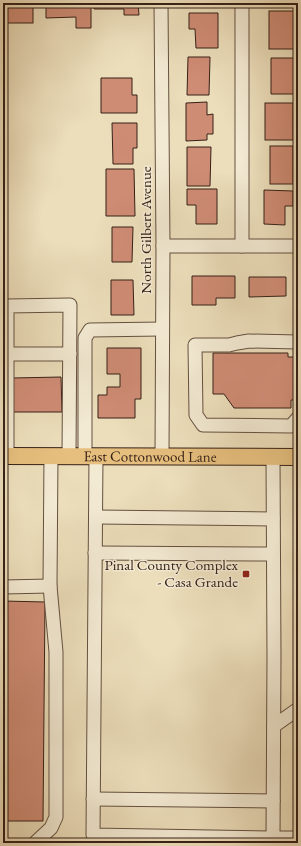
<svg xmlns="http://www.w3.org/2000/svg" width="301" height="846" font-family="'EB Garamond',serif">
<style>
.building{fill:#cf8c75;stroke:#362017}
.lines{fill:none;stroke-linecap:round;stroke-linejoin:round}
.minor-casing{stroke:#645040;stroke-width:15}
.major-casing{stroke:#362017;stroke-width:18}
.minor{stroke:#f3ead3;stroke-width:13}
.major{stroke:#e6bf7e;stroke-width:16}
.poi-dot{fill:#8f2418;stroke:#f3ead3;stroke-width:1.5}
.labels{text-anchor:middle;stroke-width:3;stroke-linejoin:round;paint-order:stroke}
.street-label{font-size:15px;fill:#362017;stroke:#f3ead3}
.poi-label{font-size:15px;fill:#362017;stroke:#f3ead3;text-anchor:end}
</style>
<rect width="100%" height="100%" fill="#ecdebb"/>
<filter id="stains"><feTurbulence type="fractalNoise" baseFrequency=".005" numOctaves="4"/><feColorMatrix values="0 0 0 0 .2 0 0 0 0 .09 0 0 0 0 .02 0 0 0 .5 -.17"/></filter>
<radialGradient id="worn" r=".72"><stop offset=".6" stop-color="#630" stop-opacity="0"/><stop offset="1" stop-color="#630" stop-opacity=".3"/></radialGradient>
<g class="building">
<rect x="3" y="3" width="30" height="20"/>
<polygon points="46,3 91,3 91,28 76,28 76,17 46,18"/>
<polygon points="94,3 138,3 139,15 124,15 124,9 94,9"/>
<rect x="269" y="11" width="25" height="38"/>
<polygon points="189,13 218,13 218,48 196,48 195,29 189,29"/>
<polygon points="188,57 210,57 209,95 187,95"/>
<polygon points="271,58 295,58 294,94 271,94"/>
<polygon points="101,78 132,78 132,95 137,95 137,113 101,113"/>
<polygon points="207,102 207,115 213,114 213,134 207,134 207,140 186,141 186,103"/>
<rect x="265" y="103" width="28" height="37"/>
<polygon points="112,123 137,123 137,148 133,148 133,164 113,164"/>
<rect x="270" y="146" width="23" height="38"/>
<polygon points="187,147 211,147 210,186 187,186"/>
<polygon points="106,169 134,169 135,216 106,216"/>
<polygon points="187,189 217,189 217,224 196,224 196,205 187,205"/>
<polygon points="264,190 293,191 293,206 285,206 285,225 264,224"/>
<polygon points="112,227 133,227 132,262 112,262"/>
<polygon points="295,273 298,273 298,305 294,305"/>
<polygon points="192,276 235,276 235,298 216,298 216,305 192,305"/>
<polygon points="249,277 286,277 286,296 249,297"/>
<polygon points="111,280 133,280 134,315 111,315"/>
<polygon points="107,348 141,348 141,399 135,399 135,418 98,418 98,395 107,395 107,387 120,387 120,374 107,374"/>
<polygon points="213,353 288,353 288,357 298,357 298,391 296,391 296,400 291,400 291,408 234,408 224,394 213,394"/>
<polygon points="61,377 62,412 12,412 12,378"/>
<polygon points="3,601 45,602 43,821 3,821"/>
</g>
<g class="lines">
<defs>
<g id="minor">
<polyline points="161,3 163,246 162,457"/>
<polyline points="242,3 242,246"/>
<polyline points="163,246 298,246"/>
<polyline points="298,342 249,341 237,343 229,345 195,345 196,415 203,425 291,426 298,418"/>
<polyline points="7,354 70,354"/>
<polyline points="7,456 7,306 70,305 69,456"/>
<polyline points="85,456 85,338 90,330 162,329"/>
<polyline points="96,456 93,835 273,838 274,656 273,457"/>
<polyline points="96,517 273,519"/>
<polyline points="95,553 273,554"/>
<polyline points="3,587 50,586"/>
<polyline points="274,726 298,709"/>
<polyline points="93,799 273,801"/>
<polyline points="273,838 298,838"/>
<polyline points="35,843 51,828 56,817 56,652 50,586 51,456"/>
</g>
<g id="major">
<path id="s1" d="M 3,456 L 298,457"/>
</g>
</defs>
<use href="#minor" class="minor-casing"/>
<use href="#major" class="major-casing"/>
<use href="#minor" class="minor"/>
<use href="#major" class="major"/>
</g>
<rect class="poi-dot" x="242" y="570" width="8" height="8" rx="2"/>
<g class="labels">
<g class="street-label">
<text transform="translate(146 230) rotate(-90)" y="5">North Gilbert Avenue</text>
<text dy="5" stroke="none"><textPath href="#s1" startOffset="147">East Cottonwood Lane</textPath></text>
</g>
<g class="poi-label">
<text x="238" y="570">Pinal County Complex<tspan x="238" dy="17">- Casa Grande</tspan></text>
</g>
</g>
<rect width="301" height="846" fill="none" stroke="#ecdebb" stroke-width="16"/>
<rect x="4" y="4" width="293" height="838" fill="none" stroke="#362017" stroke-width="2"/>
<rect x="8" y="8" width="285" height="830" fill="none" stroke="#362017"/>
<rect width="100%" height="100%" filter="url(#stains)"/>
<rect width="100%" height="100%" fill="url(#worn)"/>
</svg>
